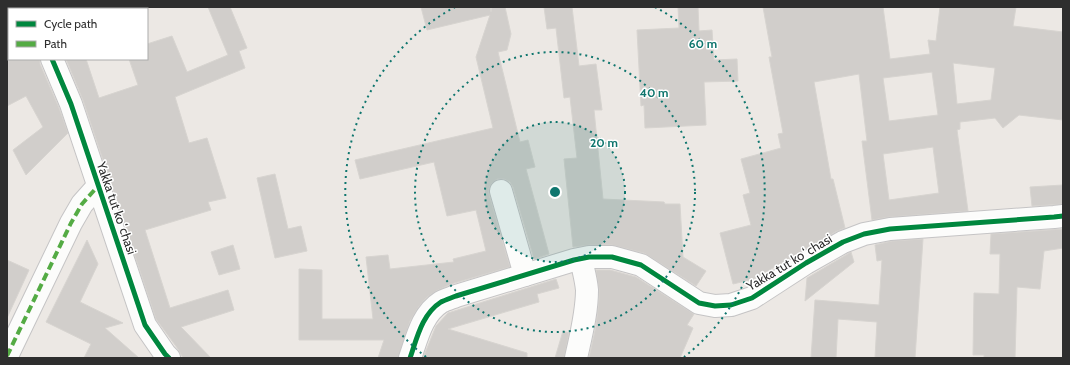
<svg xmlns="http://www.w3.org/2000/svg" width="1070" height="365" font-family="Cabin,sans-serif">
<style>
.building{fill:#d1cecb;stroke:#d7d4d0;fill-rule:evenodd}
.lines{fill:none;stroke-linecap:round;stroke-linejoin:round}
.minor-casing{stroke:#c5c4c5;stroke-width:24}
.minor{stroke:#fcfcfb;stroke-width:22}
.quiet{stroke:#54ab44;stroke-width:4;stroke-dasharray:8 4;stroke-linecap:butt}
.cycleway-casing{stroke:#fff;stroke-width:8}
.cycleway{stroke:#00873e;stroke-width:5}
.ring{fill:none;stroke:#0f766e;stroke-width:2;stroke-dasharray:2 4}
.labels{text-anchor:middle;stroke-width:3;stroke-linejoin:round;paint-order:stroke}
.street-label{font-size:13px;fill:#2e2e2e;stroke:#fff}
.centre{fill:#0f766e;stroke:#fff;stroke-width:2}
.ring-label{font-size:12px;text-anchor:middle;font-weight:bold;fill:#0f766e;stroke:#fff;stroke-width:3;stroke-linejoin:round;paint-order:stroke}
</style>
<rect width="100%" height="100%" fill="#ece8e4"/>
<g class="building">
<polygon points="208,7 230,7 247,48 239,51 245,68 175,97 189,143 207,138 226,198 208,202 211,210 145,230 170,308 228,290 234,310 181,327 211,358 183,358 178,349 156,319 83,100 66,59 86,59 99,98 138,85 129,59 147,59 147,44 172,36 187,72 228,55"/>
<polygon points="421,7 490,7 491,12 492,7 505,7 511,34 507,50 498,52 520,142 528,140 535,167 526,169 549,254 534,259 513,187 510,182 504,179 497,179 492,183 489,188 489,194 510,267 451,284 436,291 427,297 419,306 410,321 398,358 378,358 384,340 299,340 299,269 322,270 322,319 373,319 366,257 388,255 390,269 454,262 453,259 486,251 476,210 447,216 434,162 360,179 355,160 493,128 476,57 490,15 427,30"/>
<polygon points="544,7 572,7 579,66 596,64 602,110 594,110 603,199 664,202 665,204 680,204 683,257 706,271 696,286 644,253 612,245 589,245 573,247 564,159 577,158 570,97 564,98 556,28 547,29"/>
<polygon points="678,7 698,7 699,31 712,30 714,60 737,59 738,81 704,82 706,125 645,128 644,105 641,106 637,30 679,28"/>
<path d="M 763,7 L 883,7 L 890,59 L 930,54 L 928,40 L 936,41 L 940,7 L 1016,7 L 1013,26 L 1063,32 L 1063,120 L 1019,115 L 1003,128 L 995,118 L 960,122 L 960,129 L 957,130 L 968,211 L 889,217 L 872,220 L 862,141 L 867,141 L 859,74 L 814,82 L 831,179 L 833,179 L 845,228 L 837,231 L 754,279 L 733,284 L 720,233 L 751,225 L 743,195 L 750,193 L 741,159 L 781,148 L 778,134 L 783,133 L 769,57 L 772,57 ZM 953,63 L 995,68 L 991,100 L 957,104 ZM 932,72 L 938,115 L 889,121 L 883,78 ZM 933,147 L 939,193 L 889,200 L 883,154 Z"/>
<polygon points="7,59 40,59 40,64 59,108 68,133 26,175 13,150 43,127 26,96 7,106"/>
<polygon points="275,174 288,229 301,226 307,251 275,258 257,178"/>
<polygon points="1063,185 1063,204 1032,206 1030,187"/>
<polygon points="1063,229 1063,248 1044,251 1040,289 1017,287 1015,358 984,358 984,355 973,355 974,293 999,294 1000,254 990,254 991,234"/>
<polygon points="923,239 915,358 875,358 877,322 838,319 836,358 811,358 815,300 879,305 882,260 877,261 875,245 892,241"/>
<polygon points="87,240 98,264 80,302 123,323 105,328 139,358 84,358 91,344 46,322"/>
<polygon points="233,245 240,269 219,275 211,252"/>
<polygon points="851,252 854,262 805,301 807,278"/>
<polygon points="7,260 29,270 7,318"/>
<polygon points="596,270 610,270 636,277 694,314 687,325 693,328 680,358 589,358 596,326 599,300 599,289"/>
<polygon points="556,279 559,288 537,294 539,302 448,329 527,353 527,358 423,358 436,326 448,313"/>
<polygon points="563,331 569,333 564,358 555,358"/>
</g>
<g class="lines">
<defs>
<g id="minor">
<polyline points="30,7 31,9"/>
<polyline points="52,59 71,104 145,325 165,354 169,358"/>
<polyline points="501,191 525,275"/>
<polyline points="7,356 71,223 82,204 98,186"/>
<path d="M 410,358 C 417,338 422,314 441,302 C 445,300 451,298 456,296 L 574,260 L 589,257 L 612,257 L 641,265 L 699,303 L 715,306 L 731,305 L 752,298 L 806,263 L 843,242 L 864,234 L 890,229 L 1054,217 L 1063,216"/>
<path d="M 576,358 C 581,335 587,313 587,290 C 586,279 583,269 581,259"/>
</g>
</defs>
<use href="#minor" class="minor-casing"/>
<use href="#minor" class="minor"/>
<polyline class="quiet" points="7,356 71,223 82,204 98,186"/>
<defs>
<g id="cycleway">
<polyline points="52,59 71,104 145,325 165,354 169,358"/>
<path d="M 410,358 C 417,338 422,314 441,302 C 445,300 451,298 456,296 L 574,260 L 589,257 L 612,257 L 641,265 L 699,303 L 715,306 L 731,305 L 752,298 L 806,263 L 843,242 L 864,234 L 890,229 L 1054,217 L 1063,216"/>
</g>
</defs>
<use href="#cycleway" class="cycleway-casing"/>
<use href="#cycleway" class="cycleway"/>
</g>
<circle cx="555" cy="192" r="70" fill="#0f766e" fill-opacity=".12"/>
<g class="ring">
<circle cx="555" cy="192" r="70"/>
<circle cx="555" cy="192" r="140"/>
<path d="M426 357A210 210 0 0 1 455 7M655 7A210 210 0 0 1 684 357"/>
</g>
<g class="labels">
<g class="street-label">
<text transform="translate(117 208) rotate(71)" y="5">Yakka tut koʻchasi</text>
<text transform="translate(789 262) rotate(-31)" y="5">Yakka tut koʻchasi</text>
</g>
</g>
<circle cx="555" cy="192" r="6" class="centre"/>
<g class="ring-label">
<text x="703" y="48">60 m</text>
<text x="654" y="97">40 m</text>
<text x="604" y="147">20 m</text>
</g>
<rect width="1070" height="365" fill="none" stroke="#2e2e2e" stroke-width="16"/>
<rect x="8" y="8" width="140" height="52" fill="#ffffff" stroke="#ababab"/>
<rect x="16" y="21" width="20" height="6" fill="#00873e" stroke="#ababab"/>
<text x="44" y="28" font-size="12" fill="#2e2e2e">Cycle path</text>
<rect x="16" y="41" width="20" height="6" fill="#54ab44" stroke="#ababab"/>
<text x="44" y="48" font-size="12" fill="#2e2e2e">Path</text>
</svg>
